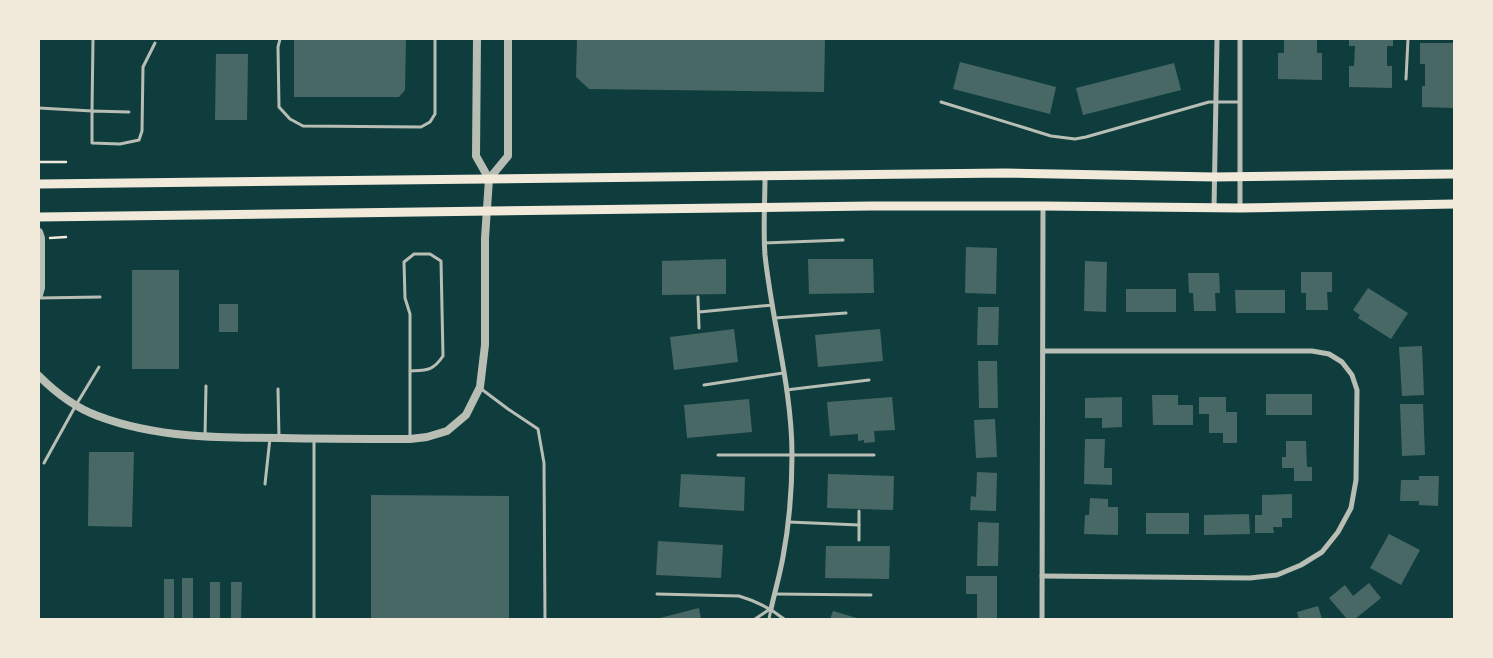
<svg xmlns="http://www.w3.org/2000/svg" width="1493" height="658" font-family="Bitter,serif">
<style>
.building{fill:#486865}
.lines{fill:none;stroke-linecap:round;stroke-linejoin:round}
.path{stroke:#f1e9da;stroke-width:2.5}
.service{stroke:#b8beb3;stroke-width:3}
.minor{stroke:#b8beb3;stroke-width:5}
.tertiary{stroke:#b8beb3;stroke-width:8}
.secondary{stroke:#f1e9da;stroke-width:9}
</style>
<rect width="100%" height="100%" fill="#0f3d3e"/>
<g class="building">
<polygon points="294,39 406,39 405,90 399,97 294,97"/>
<polygon points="577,39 825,39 824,92 589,89 576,77"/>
<polygon points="1284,39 1317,39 1317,53 1322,53 1322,80 1278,79 1278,53 1284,53"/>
<polygon points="1349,39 1393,39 1393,46 1387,46 1387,66 1392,66 1392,88 1349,87 1349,66 1354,66 1355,46 1349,46"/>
<polygon points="1420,43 1454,43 1454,108 1422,107 1422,86 1425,86 1425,64 1420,64"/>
<polygon points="216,54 248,54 247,120 215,120"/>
<polygon points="960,62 1056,87 1050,114 953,89"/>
<polygon points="1174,63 1181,90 1083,115 1076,88"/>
<polygon points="966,247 997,248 996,294 965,293"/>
<polygon points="726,259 726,294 662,295 662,261"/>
<polygon points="808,259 873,259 874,293 809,294"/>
<polygon points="1085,261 1107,262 1106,312 1084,311"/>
<rect x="132" y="270" width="47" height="99"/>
<polygon points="1301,272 1332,272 1332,292 1327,292 1328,310 1306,310 1306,293 1301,293"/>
<polygon points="1188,273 1219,273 1220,293 1215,293 1216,311 1194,311 1193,293 1189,293"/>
<polygon points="1368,288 1408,313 1391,339 1358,318 1360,315 1353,310"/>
<rect x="1126" y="289" width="50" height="23"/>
<polygon points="1235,290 1285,290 1285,313 1236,313"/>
<rect x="219" y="304" width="19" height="28"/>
<polygon points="978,307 999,307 998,345 977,345"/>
<polygon points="734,329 738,362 674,370 670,337"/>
<polygon points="880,329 883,361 818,367 815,335"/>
<polygon points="1422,346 1424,395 1402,396 1399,347"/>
<polygon points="978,361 997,361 998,408 979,408"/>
<rect x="1266" y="394" width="46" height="21"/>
<polygon points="1152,395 1178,395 1178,405 1193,405 1193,425 1153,425"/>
<polygon points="892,397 895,430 874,431 875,442 864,443 864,440 858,441 858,434 830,436 827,402"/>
<polygon points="1122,397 1122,427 1102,428 1102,418 1085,418 1085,398"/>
<polygon points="1199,397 1226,397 1226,412 1237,412 1237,443 1223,443 1223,433 1209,433 1209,414 1199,414"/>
<polygon points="749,399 752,432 687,438 684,405"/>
<polygon points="1400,404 1423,404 1425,455 1402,456"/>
<polygon points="995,419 997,457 976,458 974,420"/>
<polygon points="1085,439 1105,439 1104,468 1112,468 1112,485 1084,484"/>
<polygon points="1286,441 1306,441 1307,467 1312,467 1312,481 1294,481 1294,468 1282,468 1282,457 1286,457"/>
<polygon points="89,452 134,452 132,527 88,526"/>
<polygon points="977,472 997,473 996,511 970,510 971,496 976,497"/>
<polygon points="681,474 745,477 744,511 679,507"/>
<polygon points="828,474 894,476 893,510 827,508"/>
<polygon points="1419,476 1439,476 1438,506 1419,505 1419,501 1400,501 1401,480 1419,480"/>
<polygon points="1292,494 1292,518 1282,518 1282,527 1273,527 1274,533 1255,533 1255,515 1262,515 1262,495"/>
<polygon points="371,495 509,496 509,619 371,619"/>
<polygon points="1090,498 1108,499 1108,507 1118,507 1118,535 1084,534 1085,515 1089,515"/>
<rect x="1146" y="513" width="43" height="21"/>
<polygon points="1249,514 1250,534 1204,535 1204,515"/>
<polygon points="978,522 999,523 998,566 977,566"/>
<polygon points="1389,534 1420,550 1401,585 1370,568"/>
<polygon points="658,541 723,545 721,578 656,575"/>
<polygon points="826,546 890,546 889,579 825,578"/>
<polygon points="966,576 997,576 997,619 977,619 977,594 966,594"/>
<rect x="182" y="578" width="11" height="41"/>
<rect x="164" y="579" width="10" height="40"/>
<rect x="210" y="582" width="10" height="37"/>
<polygon points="231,582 242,582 241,619 231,619"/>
<polygon points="1369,583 1381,598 1355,619 1347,619 1329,598 1345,585 1353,596"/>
<polygon points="1318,606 1322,619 1299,619 1297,612"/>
<polygon points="699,608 701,619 656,619"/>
<polygon points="833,611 860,619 830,619"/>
</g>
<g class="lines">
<g class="path">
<polyline points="39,162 66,162"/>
<polyline points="50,238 66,237"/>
</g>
<g class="service">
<polyline points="280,39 278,47 279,107 290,119 303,126 421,127 430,122 435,114 435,39"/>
<polyline points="1406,79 1408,39"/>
<polyline points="941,102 1051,136 1075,139 1086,137 1209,102 1239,102"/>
<polyline points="39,108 92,111 93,39"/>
<polyline points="129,112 92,111 92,143 120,144 139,140 142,131 143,67 155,43"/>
<polyline points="764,243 843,240"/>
<polyline points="698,297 699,328"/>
<polyline points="39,298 100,297"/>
<polyline points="699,312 773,305"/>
<polyline points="775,318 846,313"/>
<path d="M 410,371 C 427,370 433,371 443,356 L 441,261 L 430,254 L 414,254 L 404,262 L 405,298 L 410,314 L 410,438"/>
<polyline points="704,385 783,373"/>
<polyline points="480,388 508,409 538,429 544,463 545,619"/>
<polyline points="278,389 279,438"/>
<polyline points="786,390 869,380"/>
<polyline points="205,436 206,386"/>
<polyline points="314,439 314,619"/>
<polyline points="718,455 874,455"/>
<polyline points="44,463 76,405 99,367"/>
<polyline points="265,484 270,438"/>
<polyline points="859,511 859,540"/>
<polyline points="789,522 859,525"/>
<path d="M 657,594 L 739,596 C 756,601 770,608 784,619"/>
<polyline points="775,594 871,595"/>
<polyline points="755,619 770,609"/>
<polyline points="769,619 771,609"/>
</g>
<g class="minor">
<path d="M 765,176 C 765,202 763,229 765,255 C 772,322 792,388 792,455 C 792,488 789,525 783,557 C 780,574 775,591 771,609"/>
<polyline points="1214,208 1217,39"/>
<polyline points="1240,208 1240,39"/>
<polyline points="1042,576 1250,578 1277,575 1301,565 1322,552 1338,532 1351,508 1356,480 1357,390 1352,375 1342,362 1329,354 1312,351 1043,351"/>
<polyline points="1042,619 1043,206"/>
</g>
<g class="tertiary">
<polyline points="489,179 508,156 508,39"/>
<polyline points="39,232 41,238 41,288 39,295"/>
<path d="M 39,376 C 55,392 76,408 98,416 C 156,438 220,438 281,438 C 324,439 367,439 410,439 L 427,437 L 447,431 L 466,415 L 480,387 L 485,345 L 485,238 L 489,179 L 476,156 L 477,39"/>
</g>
<g class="secondary">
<polyline points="39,184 1006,173 1214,177 1454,174"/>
<polyline points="39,217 871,206 1043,206 1240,208 1454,204"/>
</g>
</g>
<rect width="1493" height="658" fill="none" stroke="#f1e9da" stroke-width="80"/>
</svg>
